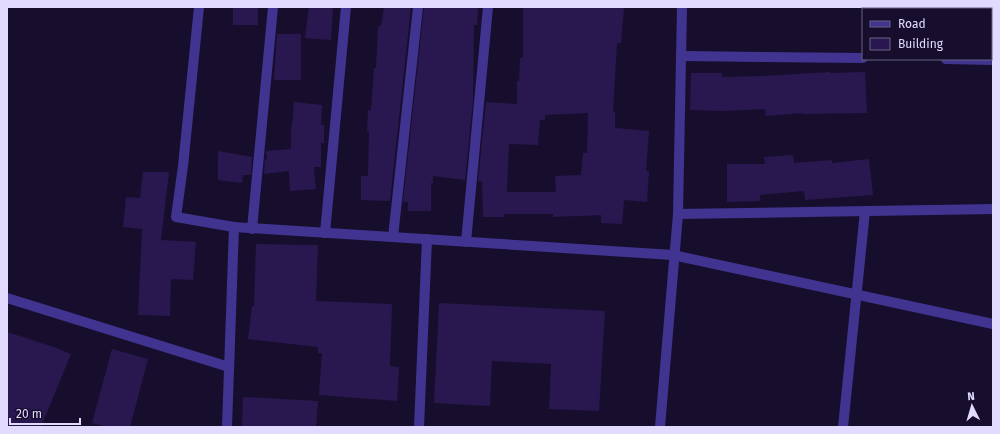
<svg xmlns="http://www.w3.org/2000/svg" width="1000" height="434" font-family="'Fira Sans',sans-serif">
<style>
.building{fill:#291850;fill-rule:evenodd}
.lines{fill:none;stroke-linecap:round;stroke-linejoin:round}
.minor{stroke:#413491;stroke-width:10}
</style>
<rect width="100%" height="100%" fill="#170e2d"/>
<g class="building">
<rect x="233" y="7" width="25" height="18"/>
<polygon points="309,7 333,7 331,40 305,38"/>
<polygon points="384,7 411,7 390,201 361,200 361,176 368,176 369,131 367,131 368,110 371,110 374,68 376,68 378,26 381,26"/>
<polygon points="424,7 478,7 477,25 474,25 473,101 465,180 433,176 433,183 431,183 431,211 408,211 408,202 403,202"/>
<path d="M 523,7 L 624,7 L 621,43 L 617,43 L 613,112 L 615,112 L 615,128 L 649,131 L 646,171 L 649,171 L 647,202 L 624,200 L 622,224 L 601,223 L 601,215 L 553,217 L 553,214 L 504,214 L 504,217 L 483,217 L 482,181 L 478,181 L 486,102 L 517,104 L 517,81 L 519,81 L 520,58 L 523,58 ZM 588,113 L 587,153 L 583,153 L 581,175 L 555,176 L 556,192 L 507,192 L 509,144 L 538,145 L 540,120 L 545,120 L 545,115 Z"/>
<polygon points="277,34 301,34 301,80 274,80"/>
<polygon points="830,72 830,73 865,72 867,113 802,114 802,113 766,116 765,109 722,111 690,110 691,73 722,73 722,77 763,76"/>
<polygon points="294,102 322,105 321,125 324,125 324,143 321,143 321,167 314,167 316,189 290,191 289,171 264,174 265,159 267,160 266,151 291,149 291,126 292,126"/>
<polygon points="218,151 252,157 251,175 243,175 242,183 218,180"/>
<polygon points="793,155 794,163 832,160 832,163 869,159 873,195 805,200 804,191 760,195 760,201 727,202 727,164 765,164 764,157"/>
<polygon points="143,172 169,172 161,240 196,242 193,280 171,279 170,316 138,315 142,229 123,227 126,197 140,198"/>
<polygon points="256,244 318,245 316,301 392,304 390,366 399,367 397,401 319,395 322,353 318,353 318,347 248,339 252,306 254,306"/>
<polygon points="439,303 605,311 599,411 549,409 551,364 492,361 490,406 434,403"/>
<polygon points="7,332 54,347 71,354 41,427 7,427"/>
<polygon points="112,349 148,359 130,427 108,427 92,423"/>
<polygon points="243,397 318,401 316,427 242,427"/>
</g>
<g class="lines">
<g class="minor">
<polyline points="199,7 183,166 176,217 234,227 673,255 993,324"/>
<polyline points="681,56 863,58"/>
<polyline points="946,59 993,60"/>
<polyline points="678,214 993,209"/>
<polyline points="252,229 273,7"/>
<polyline points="325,233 346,7"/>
<polyline points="393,237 418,7"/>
<polyline points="466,242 488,7"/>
<polyline points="7,298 229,367"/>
<polyline points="227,427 234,227"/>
<polyline points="419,427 427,239"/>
<polyline points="660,427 678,214 682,7"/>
<polyline points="843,427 865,211"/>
</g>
</g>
<rect width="1000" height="434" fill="none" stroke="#e2daff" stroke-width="16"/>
<rect x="862" y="8" width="130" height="52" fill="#170e2d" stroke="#686081"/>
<rect x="870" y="21" width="20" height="6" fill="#413491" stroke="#686081"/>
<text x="898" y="28" font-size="12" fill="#e2daff">Road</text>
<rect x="870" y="38" width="20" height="12" fill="#291850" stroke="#686081"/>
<text x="898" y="48" font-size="12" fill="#e2daff">Building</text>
<g transform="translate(972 406) rotate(355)" stroke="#170e2d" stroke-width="3" paint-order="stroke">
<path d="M0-3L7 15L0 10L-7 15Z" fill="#e2daff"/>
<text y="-6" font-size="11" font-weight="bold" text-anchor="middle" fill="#e2daff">N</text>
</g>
<path d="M10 418v6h70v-6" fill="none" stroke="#e2daff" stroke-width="2"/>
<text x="16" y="418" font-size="12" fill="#e2daff" stroke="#170e2d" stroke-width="3" paint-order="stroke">20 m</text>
</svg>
